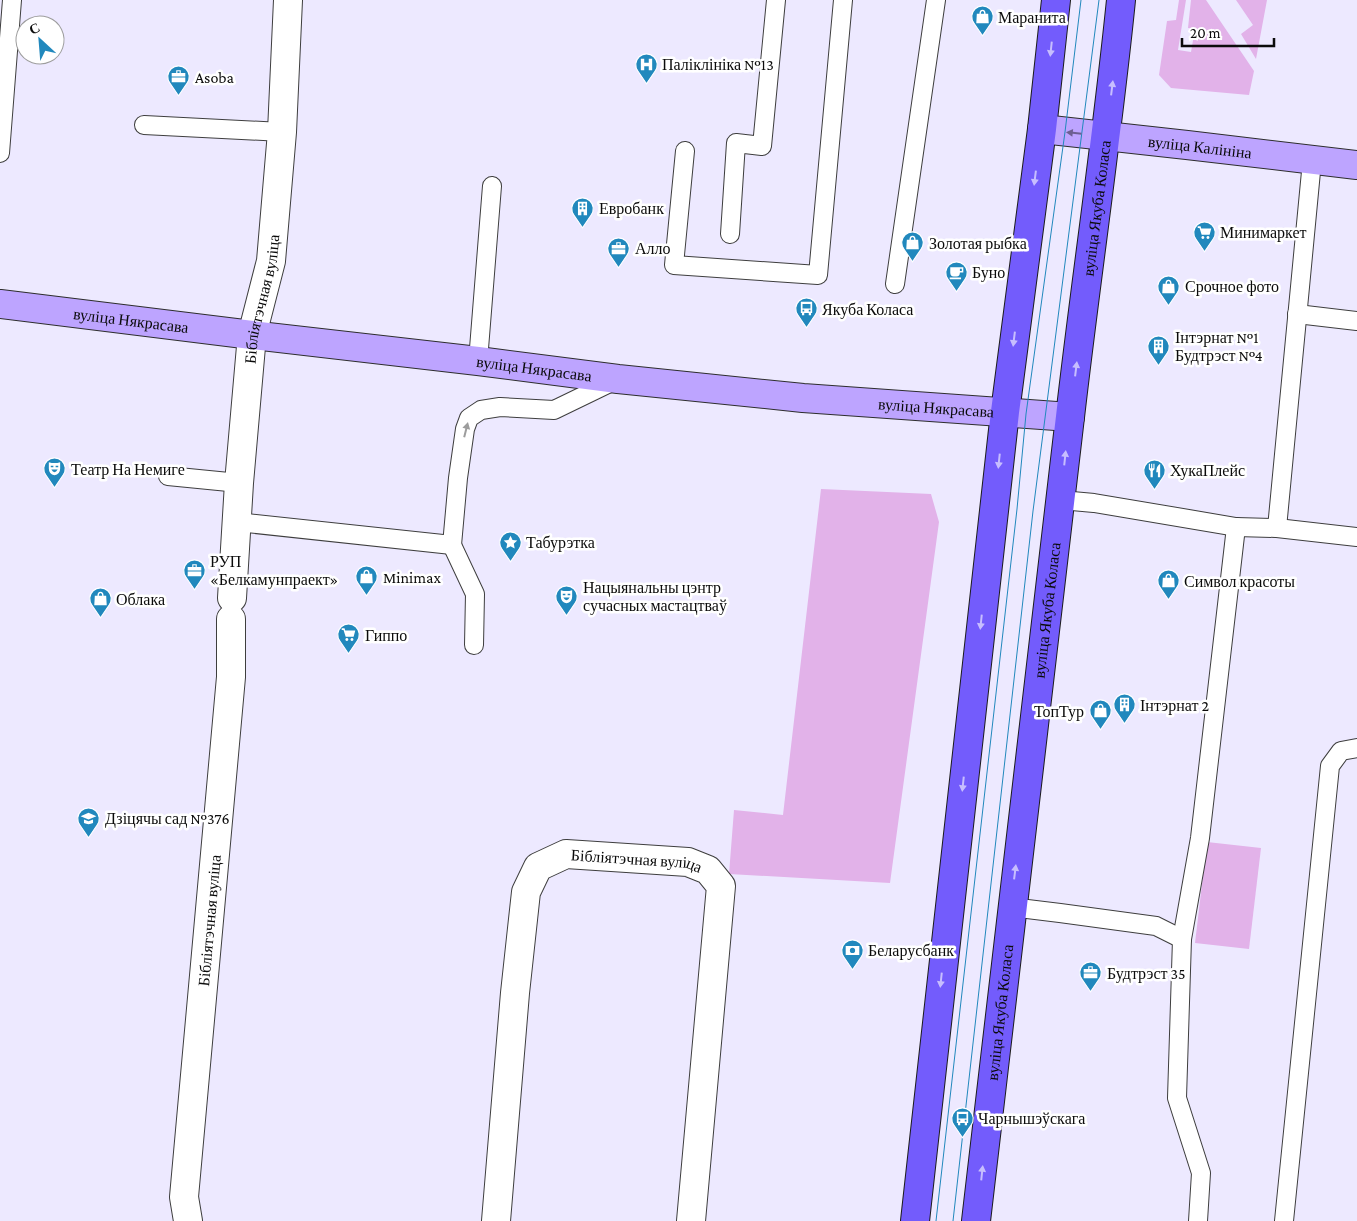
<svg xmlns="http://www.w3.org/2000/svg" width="1357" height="1221" font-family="'Crimson Pro',serif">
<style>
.green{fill:#e2b2e9}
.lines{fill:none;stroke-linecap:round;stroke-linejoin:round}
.lane-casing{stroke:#3e3e3e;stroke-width:20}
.street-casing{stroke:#3e3e3e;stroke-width:30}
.secondary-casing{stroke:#2d2d2d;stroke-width:30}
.primary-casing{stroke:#1c1c1c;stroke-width:30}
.lane{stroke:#fff;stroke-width:18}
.street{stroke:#fff;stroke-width:28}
.secondary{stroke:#bda4ff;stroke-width:28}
.primary{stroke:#735cfc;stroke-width:28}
.tram{stroke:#2188bd;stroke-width:1}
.oneway{fill:#c7befe}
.oneway2{fill:#6d5f91}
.oneway3{fill:#9d9d9d}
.labels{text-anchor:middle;stroke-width:5;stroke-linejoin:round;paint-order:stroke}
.poi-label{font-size:16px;fill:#0b0b0b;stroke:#fff;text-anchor:start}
.street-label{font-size:16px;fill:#0b0b0b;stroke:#fff}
</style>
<rect width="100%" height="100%" fill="#ede9ff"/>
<g class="green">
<polygon points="1179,0 1186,0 1178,50 1191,52 1195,29 1188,28 1191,0 1206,0 1254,71 1249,95 1171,88 1159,75 1167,21 1176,20"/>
<polygon points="1236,0 1267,0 1256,59 1241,34 1253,25"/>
<polygon points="821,489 931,494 939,522 890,883 729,874 734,810 783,815"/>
<polygon points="1207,842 1261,848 1249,949 1195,943"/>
</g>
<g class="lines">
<defs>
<g id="lane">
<polyline points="144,125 282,132"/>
<polyline points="685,151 674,265 818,275 843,0"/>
<polyline points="0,153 12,0"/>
<polyline points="730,234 736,143 762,146 776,0"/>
<polyline points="895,284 936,0"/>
<polyline points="1297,314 1357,321"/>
<polyline points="478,361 492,186"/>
<polyline points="168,476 239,483"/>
<polyline points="1061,500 1094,503 1236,527 1277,528 1357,537"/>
<polyline points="237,522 452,545 458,478 465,429 469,418 481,410 500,407 554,410 618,379"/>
<polyline points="1277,528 1312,161"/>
<polyline points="452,545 475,594 474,645"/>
<polyline points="1011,907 1060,913 1156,926 1182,939"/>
<polyline points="1198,1221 1201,1173 1177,1098 1182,939 1200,838 1236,527"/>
<polyline points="1284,1221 1330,766 1341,751 1357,748"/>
</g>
<g id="street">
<path id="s1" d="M 232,598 L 239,483 L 252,335 L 271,261 L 282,132 L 288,0"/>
<path id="s2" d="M 188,1221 L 184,1197 L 231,677 L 231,619"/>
<path id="s3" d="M 496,1221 L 515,993 L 526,892 L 538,867 L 566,854 L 688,862 L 708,870 L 721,886 L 691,1221"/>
</g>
<g id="secondary">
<path id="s4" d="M 1042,129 L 1187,145 L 1357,165"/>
<path id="s5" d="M 0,304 L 252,335 L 478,361 L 618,379 L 803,398 L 1070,417"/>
</g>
<g id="primary">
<polyline points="915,1221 1005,412 1042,129 1056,0"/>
<path id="s6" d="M 976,1221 C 1006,953 1037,685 1070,417 C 1086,278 1107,139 1121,0"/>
</g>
</defs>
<use href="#lane" class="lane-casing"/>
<use href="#street" class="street-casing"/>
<use href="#secondary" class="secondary-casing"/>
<use href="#primary" class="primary-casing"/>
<use href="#lane" class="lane"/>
<use href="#street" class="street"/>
<use href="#secondary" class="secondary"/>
<use href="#primary" class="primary"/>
<g class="tram">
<polyline points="936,1221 1017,509 1026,414 1065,132 1081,0"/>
<polyline points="953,1221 1033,511 1099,0"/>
</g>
</g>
<defs><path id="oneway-solid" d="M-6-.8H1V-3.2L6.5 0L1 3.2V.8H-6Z" transform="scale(1.25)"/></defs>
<g class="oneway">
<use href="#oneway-solid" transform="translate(1051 49) rotate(96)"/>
<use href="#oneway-solid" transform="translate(1112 88) rotate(-83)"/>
<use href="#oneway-solid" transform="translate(1035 178) rotate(97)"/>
<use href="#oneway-solid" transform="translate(1014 339) rotate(97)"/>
<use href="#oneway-solid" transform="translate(1076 369) rotate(-83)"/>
<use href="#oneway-solid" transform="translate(1065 458) rotate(-84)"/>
<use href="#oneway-solid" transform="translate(999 461) rotate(96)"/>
<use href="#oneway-solid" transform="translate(981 622) rotate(96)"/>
<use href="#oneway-solid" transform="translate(963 784) rotate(96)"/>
<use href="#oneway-solid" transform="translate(1015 872) rotate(-83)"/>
<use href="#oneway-solid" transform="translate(941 980) rotate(96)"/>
<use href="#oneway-solid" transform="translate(982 1173) rotate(-84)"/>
</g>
<use class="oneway2" href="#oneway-solid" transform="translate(1074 133) rotate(-174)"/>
<use class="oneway3" href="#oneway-solid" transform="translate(466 430) rotate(-76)"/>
<defs>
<symbol id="shop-pin" viewBox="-11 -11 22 30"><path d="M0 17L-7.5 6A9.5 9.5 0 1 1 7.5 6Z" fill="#2188bd" stroke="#fff"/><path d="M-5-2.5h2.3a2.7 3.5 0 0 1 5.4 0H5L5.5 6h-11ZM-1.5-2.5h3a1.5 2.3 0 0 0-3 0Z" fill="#fff"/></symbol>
<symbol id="hospital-pin" viewBox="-11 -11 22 30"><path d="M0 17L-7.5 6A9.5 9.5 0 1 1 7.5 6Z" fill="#2188bd" stroke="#fff"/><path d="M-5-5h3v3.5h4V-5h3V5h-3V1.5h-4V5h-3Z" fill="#fff"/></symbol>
<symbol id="office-pin" viewBox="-11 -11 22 30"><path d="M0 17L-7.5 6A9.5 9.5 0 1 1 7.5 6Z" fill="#2188bd" stroke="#fff"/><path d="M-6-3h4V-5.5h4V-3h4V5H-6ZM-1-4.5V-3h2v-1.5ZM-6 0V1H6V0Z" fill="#fff"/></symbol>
<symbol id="building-pin" viewBox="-11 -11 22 30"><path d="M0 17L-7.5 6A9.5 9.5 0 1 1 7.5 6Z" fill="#2188bd" stroke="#fff"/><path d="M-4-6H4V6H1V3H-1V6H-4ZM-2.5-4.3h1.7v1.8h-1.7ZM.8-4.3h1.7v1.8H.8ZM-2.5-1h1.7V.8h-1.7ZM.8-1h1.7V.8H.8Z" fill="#fff"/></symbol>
<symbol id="supermarket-pin" viewBox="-11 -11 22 30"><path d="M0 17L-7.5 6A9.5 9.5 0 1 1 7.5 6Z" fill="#2188bd" stroke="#fff"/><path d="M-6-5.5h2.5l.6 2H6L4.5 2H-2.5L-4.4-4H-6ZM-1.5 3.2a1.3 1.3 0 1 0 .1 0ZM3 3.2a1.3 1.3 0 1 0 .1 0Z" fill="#fff"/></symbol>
<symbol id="cafe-pin" viewBox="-11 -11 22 30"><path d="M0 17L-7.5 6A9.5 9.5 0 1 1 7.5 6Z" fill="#2188bd" stroke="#fff"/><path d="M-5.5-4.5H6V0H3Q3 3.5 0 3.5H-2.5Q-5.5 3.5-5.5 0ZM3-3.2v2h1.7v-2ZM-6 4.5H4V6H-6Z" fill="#fff"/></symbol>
<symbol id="bus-pin" viewBox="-11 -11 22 30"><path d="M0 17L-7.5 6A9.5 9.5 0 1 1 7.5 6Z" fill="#2188bd" stroke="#fff"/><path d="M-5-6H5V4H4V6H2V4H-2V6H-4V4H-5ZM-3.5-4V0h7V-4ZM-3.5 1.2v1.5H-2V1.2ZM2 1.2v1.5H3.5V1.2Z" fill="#fff"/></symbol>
<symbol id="theatre-pin" viewBox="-11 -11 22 30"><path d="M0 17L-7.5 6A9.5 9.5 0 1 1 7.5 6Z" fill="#2188bd" stroke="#fff"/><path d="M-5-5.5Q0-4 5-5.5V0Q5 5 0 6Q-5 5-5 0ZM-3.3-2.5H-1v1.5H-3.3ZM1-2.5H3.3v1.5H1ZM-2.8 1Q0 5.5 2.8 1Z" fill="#fff"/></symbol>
<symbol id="restaurant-pin" viewBox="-11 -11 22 30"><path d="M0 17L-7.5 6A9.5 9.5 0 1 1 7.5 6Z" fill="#2188bd" stroke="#fff"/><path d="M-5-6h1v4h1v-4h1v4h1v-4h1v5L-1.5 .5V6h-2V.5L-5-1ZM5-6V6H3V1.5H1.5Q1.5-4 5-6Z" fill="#fff"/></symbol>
<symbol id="sight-pin" viewBox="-11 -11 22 30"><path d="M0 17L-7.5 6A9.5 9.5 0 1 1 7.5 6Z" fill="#2188bd" stroke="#fff"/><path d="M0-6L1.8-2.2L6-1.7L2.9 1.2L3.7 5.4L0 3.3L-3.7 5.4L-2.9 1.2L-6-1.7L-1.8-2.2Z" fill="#fff"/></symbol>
<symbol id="school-pin" viewBox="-11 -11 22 30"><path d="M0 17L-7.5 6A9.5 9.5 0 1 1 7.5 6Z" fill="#2188bd" stroke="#fff"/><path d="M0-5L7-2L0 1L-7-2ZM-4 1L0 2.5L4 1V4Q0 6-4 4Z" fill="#fff"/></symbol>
<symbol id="bank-pin" viewBox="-11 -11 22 30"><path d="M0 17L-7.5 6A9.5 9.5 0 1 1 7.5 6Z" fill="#2188bd" stroke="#fff"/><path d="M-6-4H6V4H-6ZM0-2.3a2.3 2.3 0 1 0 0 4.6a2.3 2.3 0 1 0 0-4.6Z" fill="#fff"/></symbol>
</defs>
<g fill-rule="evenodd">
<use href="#shop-pin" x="970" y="4" width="25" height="34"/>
<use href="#hospital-pin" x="634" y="52" width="25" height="34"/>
<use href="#office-pin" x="166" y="64" width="25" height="34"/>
<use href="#building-pin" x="570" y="196" width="25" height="34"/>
<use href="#supermarket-pin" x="1192" y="220" width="25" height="34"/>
<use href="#shop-pin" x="900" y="230" width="25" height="34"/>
<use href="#office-pin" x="606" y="236" width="25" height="34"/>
<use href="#cafe-pin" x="944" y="260" width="25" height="34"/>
<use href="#shop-pin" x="1156" y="274" width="25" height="34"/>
<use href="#bus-pin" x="794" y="296" width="25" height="34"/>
<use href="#building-pin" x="1146" y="334" width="25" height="34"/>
<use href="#theatre-pin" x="42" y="456" width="25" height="34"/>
<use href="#restaurant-pin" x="1142" y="458" width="25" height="34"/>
<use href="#sight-pin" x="498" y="530" width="25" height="34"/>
<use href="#office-pin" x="182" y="558" width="25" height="34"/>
<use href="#shop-pin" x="354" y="564" width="25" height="34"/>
<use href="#shop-pin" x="1156" y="568" width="25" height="34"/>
<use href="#theatre-pin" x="554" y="584" width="25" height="34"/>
<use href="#shop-pin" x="88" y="586" width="25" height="34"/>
<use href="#supermarket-pin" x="336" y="622" width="25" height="34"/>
<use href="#building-pin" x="1112" y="692" width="25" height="34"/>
<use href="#shop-pin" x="1088" y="698" width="25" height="34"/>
<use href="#school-pin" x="76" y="806" width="25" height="34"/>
<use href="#bank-pin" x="840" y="938" width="25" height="34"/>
<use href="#office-pin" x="1078" y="960" width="25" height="34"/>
<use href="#bus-pin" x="950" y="1106" width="25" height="34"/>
</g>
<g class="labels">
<g class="poi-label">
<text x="998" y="23">Маранита</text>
<text x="662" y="70">Паліклініка №13</text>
<text x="195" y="83">Asoba</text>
<text x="599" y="214">Евробанк</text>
<text x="1220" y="238">Минимаркет</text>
<text x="929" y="249">Золотая рыбка</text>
<text x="635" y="254">Алло</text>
<text x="972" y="278">Буно</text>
<text x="1185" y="292">Срочное фото</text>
<text x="822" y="315">Якуба Коласа</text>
<text x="1175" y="343">Інтэрнат №1<tspan x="1175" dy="18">Будтрэст №4</tspan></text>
<text x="71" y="475">Театр На Немиге</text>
<text x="1170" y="476">ХукаПлейс</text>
<text x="526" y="548">Табурэтка</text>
<text x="210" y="567">РУП<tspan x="210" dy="18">«Белкамунпраект»</tspan></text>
<text x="383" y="583">Minimax</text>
<text x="1184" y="587">Символ красоты</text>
<text x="583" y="593">Нацыянальны цэнтр<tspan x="583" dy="18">сучасных мастацтваў</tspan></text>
<text x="116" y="605">Облака</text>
<text x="365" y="641">Гиппо</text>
<text x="1140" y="711">Інтэрнат 2</text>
<text x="1084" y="717" text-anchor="end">ТопТур</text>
<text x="105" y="824">Дзіцячы сад №376</text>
<text x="868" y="956">Беларусбанк</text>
<text x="1107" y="979">Будтрэст 35</text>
<text x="978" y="1124">Чарнышэўскага</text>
</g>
<g class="street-label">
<text dy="6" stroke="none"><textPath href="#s4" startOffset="159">вуліца Калініна</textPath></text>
<text dy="6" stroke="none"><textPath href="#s6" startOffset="1020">вуліца Якуба Коласа</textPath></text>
<text dy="6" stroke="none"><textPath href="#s1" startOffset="301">Бібліятэчная вуліца</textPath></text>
<text dy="6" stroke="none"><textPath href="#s5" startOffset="132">вуліца Някрасава</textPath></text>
<text dy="6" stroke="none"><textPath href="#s5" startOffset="538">вуліца Някрасава</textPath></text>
<text dy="6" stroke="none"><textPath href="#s5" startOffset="942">вуліца Някрасава</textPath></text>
<text dy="6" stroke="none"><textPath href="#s6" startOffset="615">вуліца Якуба Коласа</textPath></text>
<text dy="6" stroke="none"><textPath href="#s3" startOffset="460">Бібліятэчная вуліца</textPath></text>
<text dy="6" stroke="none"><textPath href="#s2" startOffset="302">Бібліятэчная вуліца</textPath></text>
<text dy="6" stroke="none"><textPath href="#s6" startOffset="210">вуліца Якуба Коласа</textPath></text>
</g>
</g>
<g transform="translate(40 40) rotate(334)"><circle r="24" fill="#ffffff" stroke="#9d9d9d"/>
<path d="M0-4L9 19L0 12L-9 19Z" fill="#2188bd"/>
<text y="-8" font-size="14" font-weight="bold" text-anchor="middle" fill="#0b0b0b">С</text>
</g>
<path d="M1182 38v8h92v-8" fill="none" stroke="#0b0b0b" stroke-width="2.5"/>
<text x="1190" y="38" font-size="15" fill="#0b0b0b" stroke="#ffffff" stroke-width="4" paint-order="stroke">20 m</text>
</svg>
